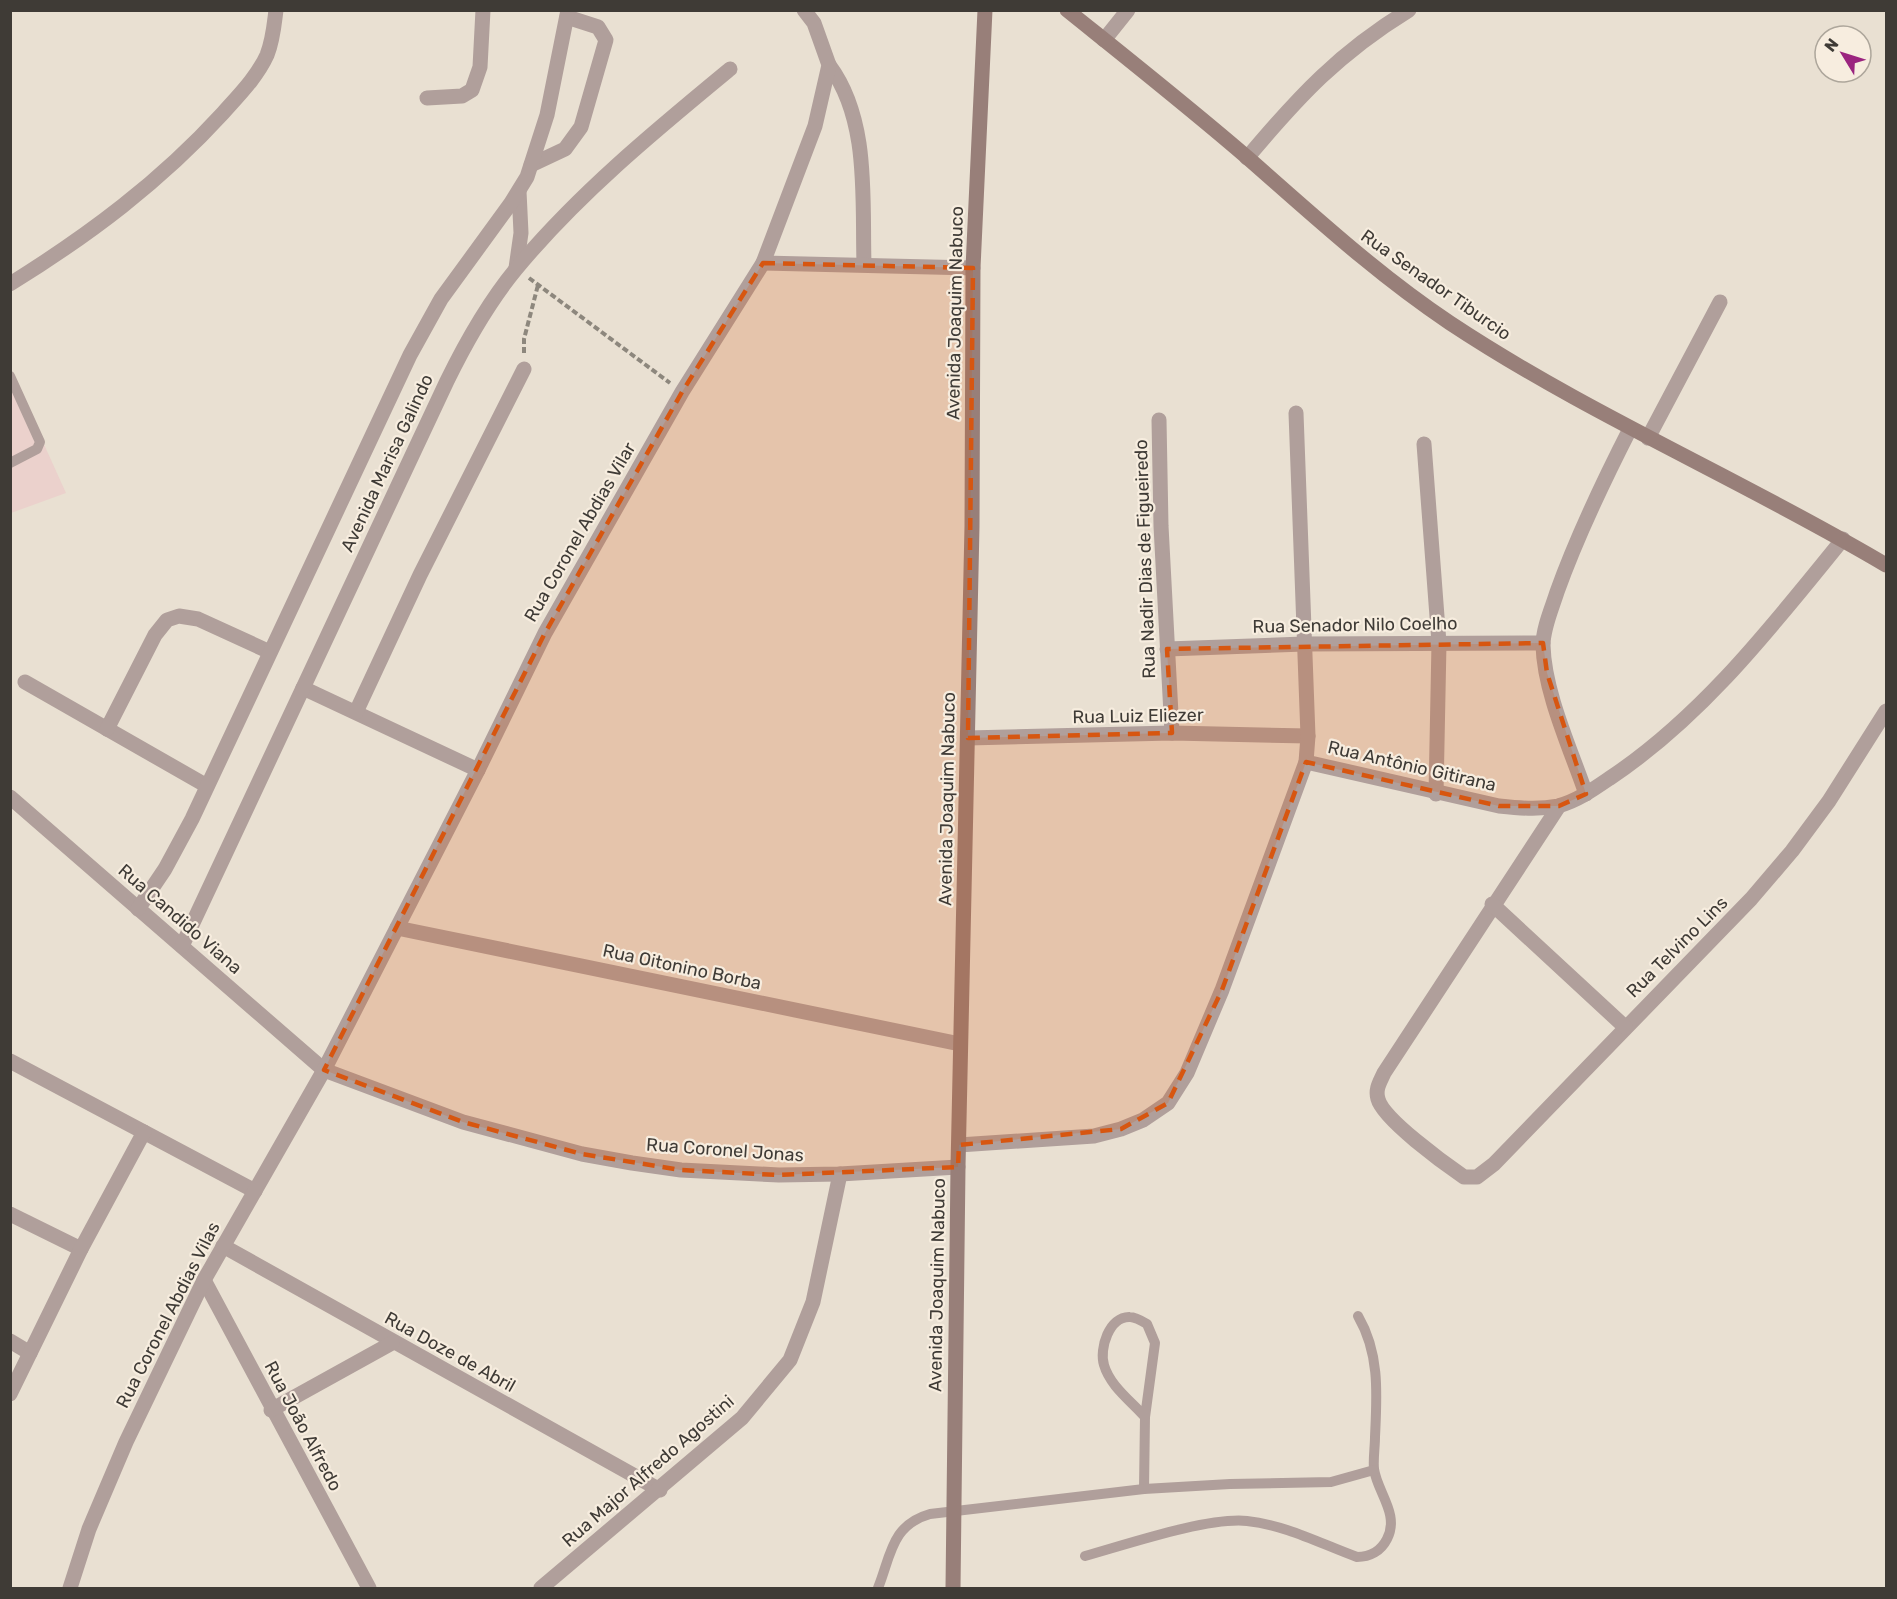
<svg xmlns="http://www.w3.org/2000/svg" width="1897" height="1599" font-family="Rubik,sans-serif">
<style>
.medical{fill:#ebd1cc}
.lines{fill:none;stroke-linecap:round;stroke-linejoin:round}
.path{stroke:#8d877d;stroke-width:4;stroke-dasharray:6 3;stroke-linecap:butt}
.lane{stroke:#b09f9b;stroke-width:10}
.street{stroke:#b09f9b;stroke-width:15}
.secondary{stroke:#987f79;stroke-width:15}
.marked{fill:#d75610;fill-opacity:0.2;stroke:#d75610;stroke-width:4.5;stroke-dasharray:12 8;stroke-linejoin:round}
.labels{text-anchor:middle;stroke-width:4.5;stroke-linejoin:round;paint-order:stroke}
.street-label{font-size:18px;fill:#3f3b36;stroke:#f7eddf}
</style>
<rect width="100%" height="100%" fill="#e9e0d2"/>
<polygon class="medical" points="10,369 66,493 11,513 10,513"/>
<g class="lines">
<g class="path">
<polyline points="529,278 670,383"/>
<polyline points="524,353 524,339 538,285"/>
</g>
<g class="lane">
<polyline points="10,376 40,442 37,449 10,463"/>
<path d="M 1144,1489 L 1145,1417 L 1155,1343 L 1147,1324 C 1142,1321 1135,1317 1130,1317 C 1109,1316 1099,1349 1104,1365 C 1110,1386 1131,1401 1145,1417"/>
<path d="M 1085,1556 C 1125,1545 1207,1517 1247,1521 C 1286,1525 1321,1544 1357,1557 C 1370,1557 1381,1551 1387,1539 C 1400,1514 1377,1492 1374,1469 C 1373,1459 1375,1447 1375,1437 C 1377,1394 1380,1354 1358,1316"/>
<path d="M 878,1588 C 891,1556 891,1525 930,1514 L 1144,1489 L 1230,1484 L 1331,1482 L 1374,1470"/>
</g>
<g class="street">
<polyline points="1104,40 1128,10"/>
<path d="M 829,65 C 870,120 862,199 864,264"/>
<polyline points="427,98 462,96 472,90 480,67 483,10"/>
<path d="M 1247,158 C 1299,96 1339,53 1409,10"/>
<polyline points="531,165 565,149 581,127 606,40 598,27 567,17"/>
<polyline points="763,263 973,268"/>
<polyline points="516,268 521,233 519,191"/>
<path d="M 10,284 C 89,235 160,182 223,113 C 239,95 257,77 267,55 C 273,40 274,26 276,10"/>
<polyline points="1159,420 1161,526 1172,733"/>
<polyline points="1648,438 1720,302"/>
<polyline points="1424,444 1439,643 1436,794"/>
<polyline points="1167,649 1304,644 1543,643"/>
<polyline points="25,682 207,786"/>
<polyline points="303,688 478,770"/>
<polyline points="356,712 420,575 524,369"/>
<polyline points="107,729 155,635 167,620 179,616 198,619 270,652"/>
<polyline points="968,738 1172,733 1308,736"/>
<path d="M 1306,762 L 1499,806 C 1518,808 1538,810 1558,806 C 1577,801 1594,789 1610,778 C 1703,716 1773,625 1843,539"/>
<path d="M 1586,794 C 1571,750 1544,692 1543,645 C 1543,628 1552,608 1557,592 C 1577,536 1603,482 1630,429"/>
<polyline points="10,797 324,1070 463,1122 582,1154 632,1163 681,1170 779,1175 840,1174 958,1167"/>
<path d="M 1559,806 L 1384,1073 C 1380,1082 1375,1089 1378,1099 C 1383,1119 1445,1164 1464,1177 L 1477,1177 L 1494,1164 L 1751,899 L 1792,851 L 1829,801 L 1886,711"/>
<polyline points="1492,904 1625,1027"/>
<polyline points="138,909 165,869 192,819 410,355 441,299 511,203 527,177 547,115 568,10"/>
<polyline points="397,928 960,1044"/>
<path d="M 182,946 L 447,381 C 466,342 488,303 516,269 C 578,194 656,130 730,69"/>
<polyline points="10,1061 255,1191"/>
<polyline points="959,1145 1094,1136 1121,1129 1143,1120 1168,1103 1187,1073 1222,990 1306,762 1308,736 1296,413"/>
<polyline points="10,1214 81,1249"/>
<polyline points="223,1246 660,1490"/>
<polyline points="204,1280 369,1588"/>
<polyline points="10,1341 30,1353"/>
<polyline points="10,1394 81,1249 144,1132"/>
<polyline points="271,1410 392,1343"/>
<polyline points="70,1588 89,1529 126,1442 204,1280 324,1070 478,770 545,633 682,392 763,263 815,126 829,65 814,23 804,10"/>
<polyline points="541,1588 742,1418 790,1360 813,1302 840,1174"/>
</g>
<g class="secondary">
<path d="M 1067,10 C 1128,59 1190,108 1249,159 C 1314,216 1378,275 1450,323 C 1589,415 1743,480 1886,565"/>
<polyline points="953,1588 958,1167 972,526 973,268 985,10"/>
</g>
</g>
<path class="marked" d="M 763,263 L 973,268 L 968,738 L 1172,733 L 1167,649 L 1543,643 L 1547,673 L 1586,794 L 1559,806 L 1499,806 L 1306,762 L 1222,990 L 1168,1103 L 1121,1129 L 959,1145 L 958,1167 L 779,1175 L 681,1170 L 582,1154 L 463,1122 L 324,1070 L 545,633 L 682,392 Z"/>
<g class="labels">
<g class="street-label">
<text transform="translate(1436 285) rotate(35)" y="6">Rua Senador Tiburcio</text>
<text transform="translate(955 313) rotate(-89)" y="6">Avenida Joaquim Nabuco</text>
<text transform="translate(387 463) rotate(-65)" y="6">Avenida Marisa Galindo</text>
<text transform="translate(580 532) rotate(-60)" y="6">Rua Coronel Abdias Vilar</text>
<text transform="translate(1145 559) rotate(-92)" y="6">Rua Nadir Dias de Figueiredo</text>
<text transform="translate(1355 625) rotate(-1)" y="6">Rua Senador Nilo Coelho</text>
<text transform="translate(1138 716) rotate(-1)" y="6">Rua Luiz Eliezer</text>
<text transform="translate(1412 766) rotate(13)" y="6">Rua Antônio Gitirana</text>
<text transform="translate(947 799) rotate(-89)" y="6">Avenida Joaquim Nabuco</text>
<text transform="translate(180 919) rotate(41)" y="6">Rua Candido Viana</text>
<text transform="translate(1677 947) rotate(-45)" y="6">Rua Telvino Lins</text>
<text transform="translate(682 967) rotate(12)" y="6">Rua Oitonino Borba</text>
<text transform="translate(725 1150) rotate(4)" y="6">Rua Coronel Jonas</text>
<text transform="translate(937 1285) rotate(-89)" y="6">Avenida Joaquim Nabuco</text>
<text transform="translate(168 1315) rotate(-63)" y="6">Rua Coronel Abdias Vilas</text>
<text transform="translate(450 1352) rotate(29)" y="6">Rua Doze de Abril</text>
<text transform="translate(303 1426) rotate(62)" y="6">Rua João Alfredo</text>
<text transform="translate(648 1471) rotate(-41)" y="6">Rua Major Alfredo Agostini</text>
</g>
</g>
<rect width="1897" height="1599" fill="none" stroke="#3f3b36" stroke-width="24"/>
<g transform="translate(1843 54) rotate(308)"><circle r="28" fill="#f7eddf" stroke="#ada69b" stroke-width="1.5"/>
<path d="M0-4.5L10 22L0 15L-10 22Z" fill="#9b247f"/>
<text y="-9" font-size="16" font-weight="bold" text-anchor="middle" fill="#3f3b36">N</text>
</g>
</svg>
